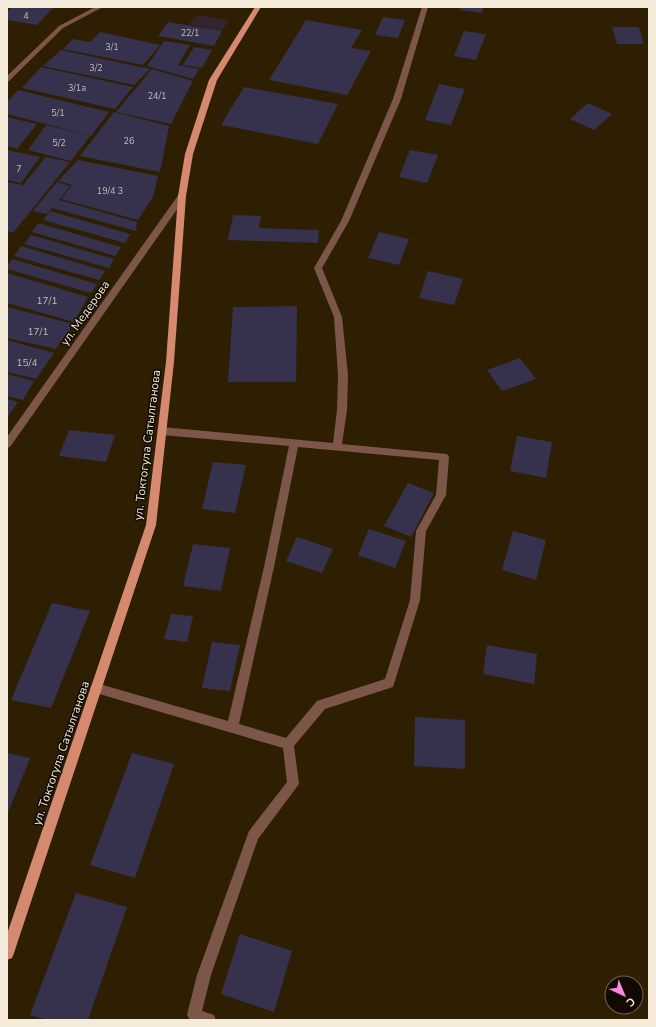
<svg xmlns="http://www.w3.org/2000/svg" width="656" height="1027" font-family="'Nunito Sans',sans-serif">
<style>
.commercial{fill:#34242e}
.building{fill:#36314d}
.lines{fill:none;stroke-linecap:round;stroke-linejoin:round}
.minor{fill:#7c5649;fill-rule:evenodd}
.major{fill:#d5896e;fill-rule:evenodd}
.labels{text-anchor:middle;stroke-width:3;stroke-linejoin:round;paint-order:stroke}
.far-number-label{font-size:9px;fill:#c5bcb7}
.number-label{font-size:10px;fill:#c5bcb7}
.street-label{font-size:12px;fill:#f5ebda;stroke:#110a02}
</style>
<rect width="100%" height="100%" fill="#2e1f03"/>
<polygon class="commercial" points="198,15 229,20 222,31 189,24"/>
<g class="building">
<polygon points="12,7 54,7 37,25 7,20 7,12"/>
<polygon points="461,7 484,7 482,13 460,10"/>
<polygon points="383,17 405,20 398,38 375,35"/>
<polygon points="306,20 362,30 351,48 371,51 347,95 269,80"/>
<polygon points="168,22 222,31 214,46 158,36"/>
<polygon points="612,27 639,27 644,44 617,44"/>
<polygon points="464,31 486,34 476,60 454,56"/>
<polygon points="100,32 160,45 143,65 63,49 73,39 90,42"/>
<polygon points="164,41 190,45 178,65 199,69 193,79 147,66"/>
<polygon points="194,47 212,50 202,68 183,65"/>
<polygon points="61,50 150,69 134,85 43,66"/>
<polygon points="41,67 133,87 115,109 22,88"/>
<polygon points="152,69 193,81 171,124 116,112"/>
<polygon points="439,84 465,89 451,125 425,120"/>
<polygon points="244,87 338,104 318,144 221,125"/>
<polygon points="18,90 109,112 91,136 7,114 7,102"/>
<polygon points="588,103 612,114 594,130 570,119"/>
<polygon points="114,112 169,126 160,172 80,156"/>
<polygon points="7,117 37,124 17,149 7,146"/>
<polygon points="46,125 90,136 71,161 28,150"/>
<polygon points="7,150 40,157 21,183 7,180"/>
<polygon points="410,150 438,155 427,183 399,177"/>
<polygon points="46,157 70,162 13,233 7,231 7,182 23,185"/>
<polygon points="78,160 158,176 153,197 138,220 61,199 72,185 58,181"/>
<polygon points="57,182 70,186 59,200 137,222 136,231 52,208 47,214 33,211"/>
<polygon points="50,211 130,234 125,243 43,220"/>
<polygon points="233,215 261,216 259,228 319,230 318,243 228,240"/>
<polygon points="38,223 121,247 115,256 32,232"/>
<polygon points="379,232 409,239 399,265 368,258"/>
<polygon points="31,235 114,259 109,268 24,244"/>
<polygon points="21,246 105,271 99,280 14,256"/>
<polygon points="12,259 97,284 91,293 7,269 7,266"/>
<polygon points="428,271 463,279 454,305 419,298"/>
<polygon points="7,273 88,297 74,322 7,303"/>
<polygon points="297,306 296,382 228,382 233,307"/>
<polygon points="7,307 73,324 56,349 7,338"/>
<polygon points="7,340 54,353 36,379 7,372"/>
<polygon points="520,358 536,379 502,391 487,370"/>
<polygon points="7,374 34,381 23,400 7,396"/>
<polygon points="7,399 18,402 7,418"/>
<polygon points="69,430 115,435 106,462 59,456"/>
<polygon points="517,436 552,442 546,478 510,471"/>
<polygon points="213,462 246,465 235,513 202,509"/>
<polygon points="408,483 434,493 411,537 384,526"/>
<polygon points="369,529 406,541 395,568 358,555"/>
<polygon points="513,531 546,540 536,580 502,570"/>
<polygon points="297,537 333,549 322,573 286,561"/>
<polygon points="193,544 230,548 221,591 183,586"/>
<polygon points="52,603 90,611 51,708 11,700"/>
<polygon points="171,614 193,616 187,642 164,639"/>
<polygon points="212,642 240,645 230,691 202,688"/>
<polygon points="487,645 537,654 534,684 483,674"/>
<polygon points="415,717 465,720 465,769 414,766"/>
<polygon points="7,753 30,758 7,815"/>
<polygon points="132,753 174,764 135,878 90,865"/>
<polygon points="76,893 127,907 88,1020 47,1020 30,1015"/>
<polygon points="240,934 292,951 274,1012 221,994"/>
</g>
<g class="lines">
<g class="minor">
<polygon points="95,7 103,7 63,28 9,81 7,82 7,76 59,26"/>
<path d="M 422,7 L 428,7 L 401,99 L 349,221 L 322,268 L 342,317 L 348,375 L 347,410 L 342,444 L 447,454 L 449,457 L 446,495 L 426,531 L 420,600 L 393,687 L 325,709 L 294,746 L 299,784 L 258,839 L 211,975 L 202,1011 L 214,1015 L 216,1020 L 190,1020 L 187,1015 L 197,975 L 249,831 L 287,782 L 283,748 L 96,693 L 92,692 L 90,688 L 92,684 L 96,683 L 228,721 L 264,567 L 289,446 L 162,435 L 159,434 L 157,431 L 159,428 L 162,427 L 333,443 L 337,410 L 338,375 L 334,317 L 314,268 L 341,221 L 393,99 ZM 298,447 L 439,460 L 436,495 L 416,531 L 410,600 L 385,679 L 317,701 L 286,738 L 239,724 L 274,567 Z"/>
<polygon points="182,193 185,194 185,198 10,447 7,448 7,437 179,194"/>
</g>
<polygon class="major" points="255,7 261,7 217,80 193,154 186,196 174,362 156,525 14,953 12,958 7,960 7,934 146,525 166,362 178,196 185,154 209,80"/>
</g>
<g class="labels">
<g class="far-number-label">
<text x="26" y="19">4</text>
<text x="190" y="36">22/1</text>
<text x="112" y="50">3/1</text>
<text x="96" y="71">3/2</text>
<text x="77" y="91">3/1а</text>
<text x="157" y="99">24/1</text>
<text x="58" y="116">5/1</text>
<text x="129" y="144">26</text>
<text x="59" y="146">5/2</text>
<text x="19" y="172">7</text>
<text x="110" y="194">19/4 3</text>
</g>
<g class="number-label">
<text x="47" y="304">17/1</text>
<text x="38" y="335">17/1</text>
<text x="27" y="366">15/4</text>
</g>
<g class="street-label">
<text transform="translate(85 313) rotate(-55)" y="4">ул. Медерова</text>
<text transform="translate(147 445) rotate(-83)" y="4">ул. Токтогула Сатылганова</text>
<text transform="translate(61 753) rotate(-71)" y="4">ул. Токтогула Сатылганова</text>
</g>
</g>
<rect width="656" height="1027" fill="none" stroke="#f5ebda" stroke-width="16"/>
<g transform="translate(624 995) rotate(136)"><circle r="19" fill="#110a02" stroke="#6c6458"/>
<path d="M0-3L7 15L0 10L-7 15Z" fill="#fd86e2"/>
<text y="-6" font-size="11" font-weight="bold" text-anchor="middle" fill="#f5ebda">С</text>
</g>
</svg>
